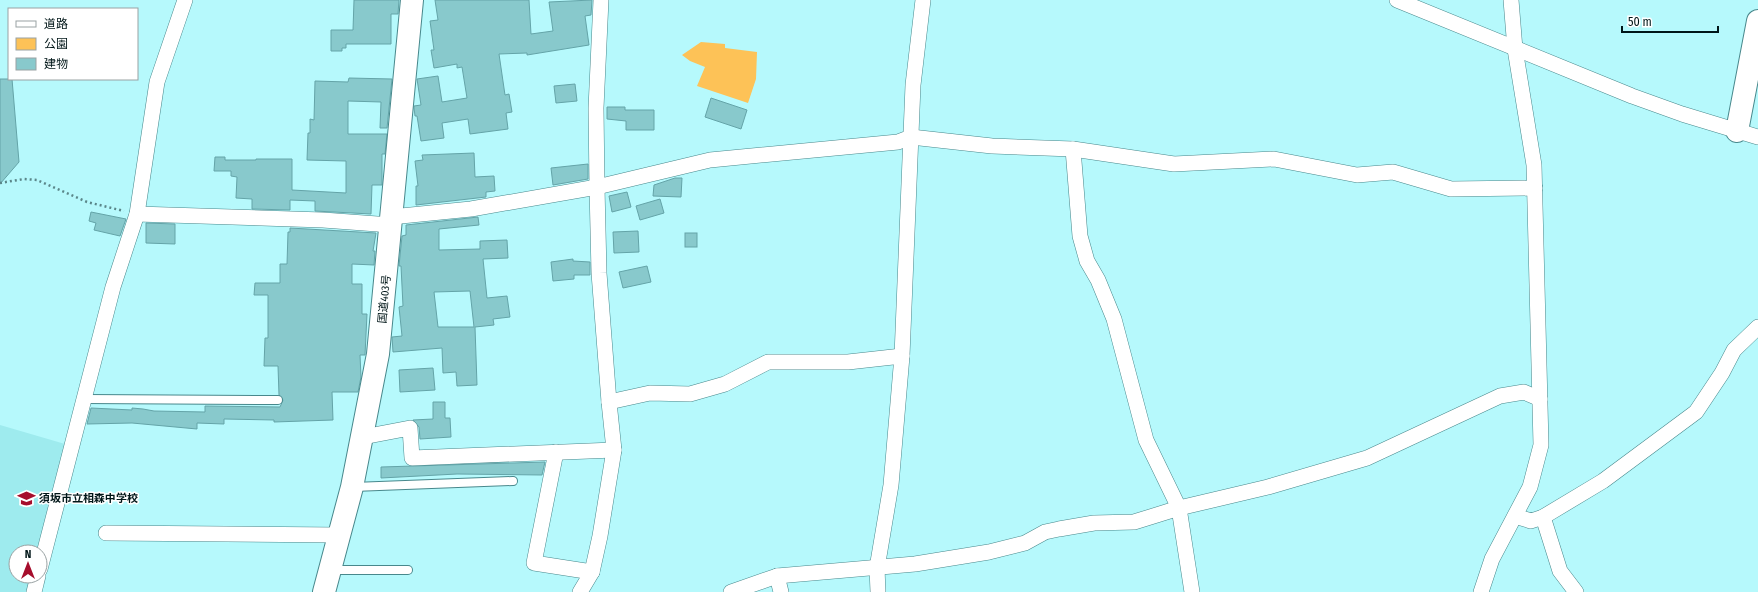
<svg xmlns="http://www.w3.org/2000/svg" width="1758" height="592" font-family="'Fira Sans Condensed','Noto Sans JP',sans-serif">
<style>
.built{fill:#9eebee}
.green{fill:#fdc257}
.building{fill:#88c9cc;stroke:#64a4a8;fill-rule:evenodd}
.lines{fill:none;stroke-linecap:round;stroke-linejoin:round}
.lane-casing{stroke:#48888c;stroke-width:10}
.street-casing{stroke:#48888c;stroke-width:16}
.secondary-casing{stroke:#48888c;stroke-width:24}
.highway-casing{stroke:#48888c;stroke-width:24}
.path{stroke:#5a8689;stroke-width:2.5;stroke-dasharray:2 3;stroke-linecap:butt}
.lane{stroke:#fff;stroke-width:8}
.street{stroke:#fff;stroke-width:15}
.secondary{stroke:#fff;stroke-width:22}
.highway{stroke:#fff;stroke-width:22}
.labels{text-anchor:middle;stroke-width:3;stroke-linejoin:round;paint-order:stroke}
.street-label{font-size:11px;fill:#001618;stroke:#fff}
.poi-label{font-size:11px;font-weight:bold;fill:#001618;stroke:#fff;text-anchor:start}
</style>
<rect width="100%" height="100%" fill="#b6f9fc"/>
<polygon class="built" points="0,425 65,444 38,552 16,552 16,576 32,576 28,592 0,592"/>
<polygon class="green" points="701,42 725,44 725,48 757,52 756,79 748,103 697,86 705,67 690,61 682,55"/>
<g class="building">
<polygon points="354,0 399,0 398,14 391,14 391,44 346,44 346,48 342,48 342,51 331,51 331,30 353,30"/>
<polygon points="435,0 529,0 531,34 553,31 549,2 592,0 591,15 585,16 589,45 527,55 527,53 499,54 505,95 509,94 512,112 506,113 508,129 470,134 468,119 442,123 444,138 421,141 417,116 415,116 414,108 414,106 421,105 417,79 438,76 442,102 467,98 462,67 457,68 457,64 434,68 431,50 434,50 430,21 438,20"/>
<polygon points="349,78 392,79 387,128 380,128 381,102 348,101 348,134 387,134 385,154 382,154 382,185 372,185 371,214 315,211 315,201 290,200 290,210 252,209 252,199 236,198 237,177 231,176 231,171 214,171 215,157 225,157 225,160 256,160 256,159 292,159 292,190 346,193 346,161 307,160 308,133 310,133 310,119 314,120 315,81 348,82"/>
<polygon points="0,79 12,79 19,162 0,184"/>
<polygon points="575,84 577,101 556,103 554,86"/>
<polygon points="711,98 747,110 741,129 705,117"/>
<polygon points="607,107 625,107 625,110 654,110 654,130 626,130 626,121 607,119"/>
<polygon points="474,153 475,177 494,176 495,191 486,192 486,197 416,205 416,186 418,186 415,161 423,160 422,155"/>
<polygon points="588,164 588,179 553,185 551,168"/>
<polygon points="675,178 682,178 681,197 653,196 654,185"/>
<polygon points="627,192 631,207 612,212 609,196"/>
<polygon points="660,199 664,213 640,220 636,206"/>
<polygon points="91,212 126,219 120,236 94,230 96,223 89,221"/>
<path d="M 478,217 L 479,225 L 439,229 L 439,250 L 480,249 L 480,241 L 507,240 L 508,258 L 483,259 L 487,298 L 507,296 L 510,317 L 493,319 L 494,325 L 475,327 L 477,385 L 457,386 L 456,372 L 443,373 L 442,348 L 393,352 L 392,337 L 402,336 L 399,307 L 403,306 L 401,266 L 399,266 L 402,236 L 406,235 L 406,225 ZM 470,291 L 474,327 L 438,327 L 434,292 Z"/>
<polygon points="146,223 175,224 175,244 146,243"/>
<polygon points="290,228 376,233 373,251 375,251 374,265 352,264 352,284 362,284 362,314 367,314 365,355 360,355 361,377 358,392 332,392 333,420 274,422 274,420 224,419 224,424 197,423 197,429 132,423 87,424 91,408 132,410 132,408 143,409 154,411 205,412 205,406 280,407 283,400 279,395 278,366 264,366 265,338 268,338 268,295 254,295 255,283 280,283 280,264 287,264 288,232 290,232"/>
<polygon points="638,231 639,252 614,253 613,232"/>
<rect x="685" y="233" width="12" height="14"/>
<polygon points="573,259 573,261 590,262 590,275 574,275 574,279 553,281 551,262"/>
<polygon points="647,266 651,282 623,288 619,272"/>
<polygon points="433,368 435,390 400,392 399,370"/>
<polygon points="433,402 445,402 445,418 450,418 451,437 420,439 419,427 413,420 433,419"/>
<polygon points="545,462 542,475 457,474 381,478 381,467"/>
</g>
<g class="lines">
<defs>
<g id="lane">
<polyline points="84,399 278,400"/>
<polyline points="353,487 513,481"/>
<polyline points="330,570 408,570"/>
</g>
<g id="street">
<polyline points="1397,0 1632,96 1682,114 1758,137"/>
<polyline points="1073,149 1080,236 1087,261 1098,280 1114,319 1146,440 1179,508 1192,592"/>
<polyline points="137,214 323,220 391,225"/>
<polyline points="391,217 471,209 597,187 710,160 898,142 911,137 992,146 1073,149 1174,164 1274,159 1357,175 1393,172 1451,189 1535,188"/>
<polyline points="609,402 650,393 690,394 725,384 768,362 848,362 902,356"/>
<polyline points="363,437 410,428 412,458 614,450"/>
<polyline points="556,452 534,563 592,572"/>
<polyline points="1515,516 1531,521 1543,517 1603,481 1696,412 1722,373 1734,350 1758,327"/>
<polyline points="1543,517 1560,571 1576,592"/>
<polyline points="106,533 339,535"/>
<polyline points="40,569 113,287 137,214 157,82 185,0"/>
<polyline points="777,576 781,592"/>
<polyline points="34,592 38,576"/>
<polyline points="580,592 592,572 600,536 614,450 609,402 599,273 597,187 596,108 601,0"/>
<polyline points="731,592 777,576 915,564 989,552 1025,543 1045,532 1059,529 1094,523 1134,522 1179,508 1268,487 1367,458 1500,396 1524,392 1540,399"/>
<polyline points="878,592 877,568 891,485 902,356 913,85 923,0"/>
<polyline points="1481,592 1492,559 1530,487 1541,445 1534,165 1515,49 1511,0"/>
</g>
<polyline id="secondary" points="1737,131 1758,21"/>
<polyline id="highway" points="324,592 352,487 378,354 412,0"/>
</defs>
<use href="#lane" class="lane-casing"/>
<use href="#street" class="street-casing"/>
<use href="#secondary" class="secondary-casing"/>
<use href="#highway" class="highway-casing"/>
<polyline class="path" points="0,183 24,179 37,180 87,202 124,211"/>
<use href="#lane" class="lane"/>
<use href="#street" class="street"/>
<use href="#secondary" class="secondary"/>
<use href="#highway" class="highway"/>
</g>
<defs>
<symbol id="school-bare" viewBox="-9 -9 18 18"><path d="M0-5L7-2L0 1L-7-2ZM-4 1L0 2.5L4 1V4Q0 6-4 4Z" fill="#a60d2c" stroke="#fff" stroke-width="2.5" paint-order="stroke"/></symbol>
</defs>
<g fill-rule="evenodd">
<use href="#school-bare" x="14" y="486" width="25" height="25"/>
</g>
<g class="labels">
<g class="street-label">
<text transform="translate(384 299) rotate(-85)" y="4">国道403号</text>
</g>
<g class="poi-label">
<text x="39" y="502">須坂市立相森中学校</text>
</g>
</g>
<rect x="8" y="8" width="130" height="72" fill="#ffffff" stroke="#99a2a3"/>
<rect x="16" y="21" width="20" height="6" fill="#ffffff" stroke="#99a2a3"/>
<text x="44" y="28" font-size="12" fill="#001618">道路</text>
<rect x="16" y="38" width="20" height="12" fill="#fdc257" stroke="#99a2a3"/>
<text x="44" y="48" font-size="12" fill="#001618">公園</text>
<rect x="16" y="58" width="20" height="12" fill="#88c9cc" stroke="#99a2a3"/>
<text x="44" y="68" font-size="12" fill="#001618">建物</text>
<g transform="translate(28 564)"><circle r="19" fill="#ffffff" stroke="#99a2a3"/>
<path d="M0-3L7 15L0 10L-7 15Z" fill="#a60d2c"/>
<text y="-6" font-size="11" font-weight="bold" text-anchor="middle" fill="#001618">N</text>
</g>
<path d="M1622 26v6h96v-6" fill="none" stroke="#001618" stroke-width="2"/>
<text x="1628" y="26" font-size="12" fill="#001618" stroke="#ffffff" stroke-width="3" paint-order="stroke">50 m</text>
</svg>
